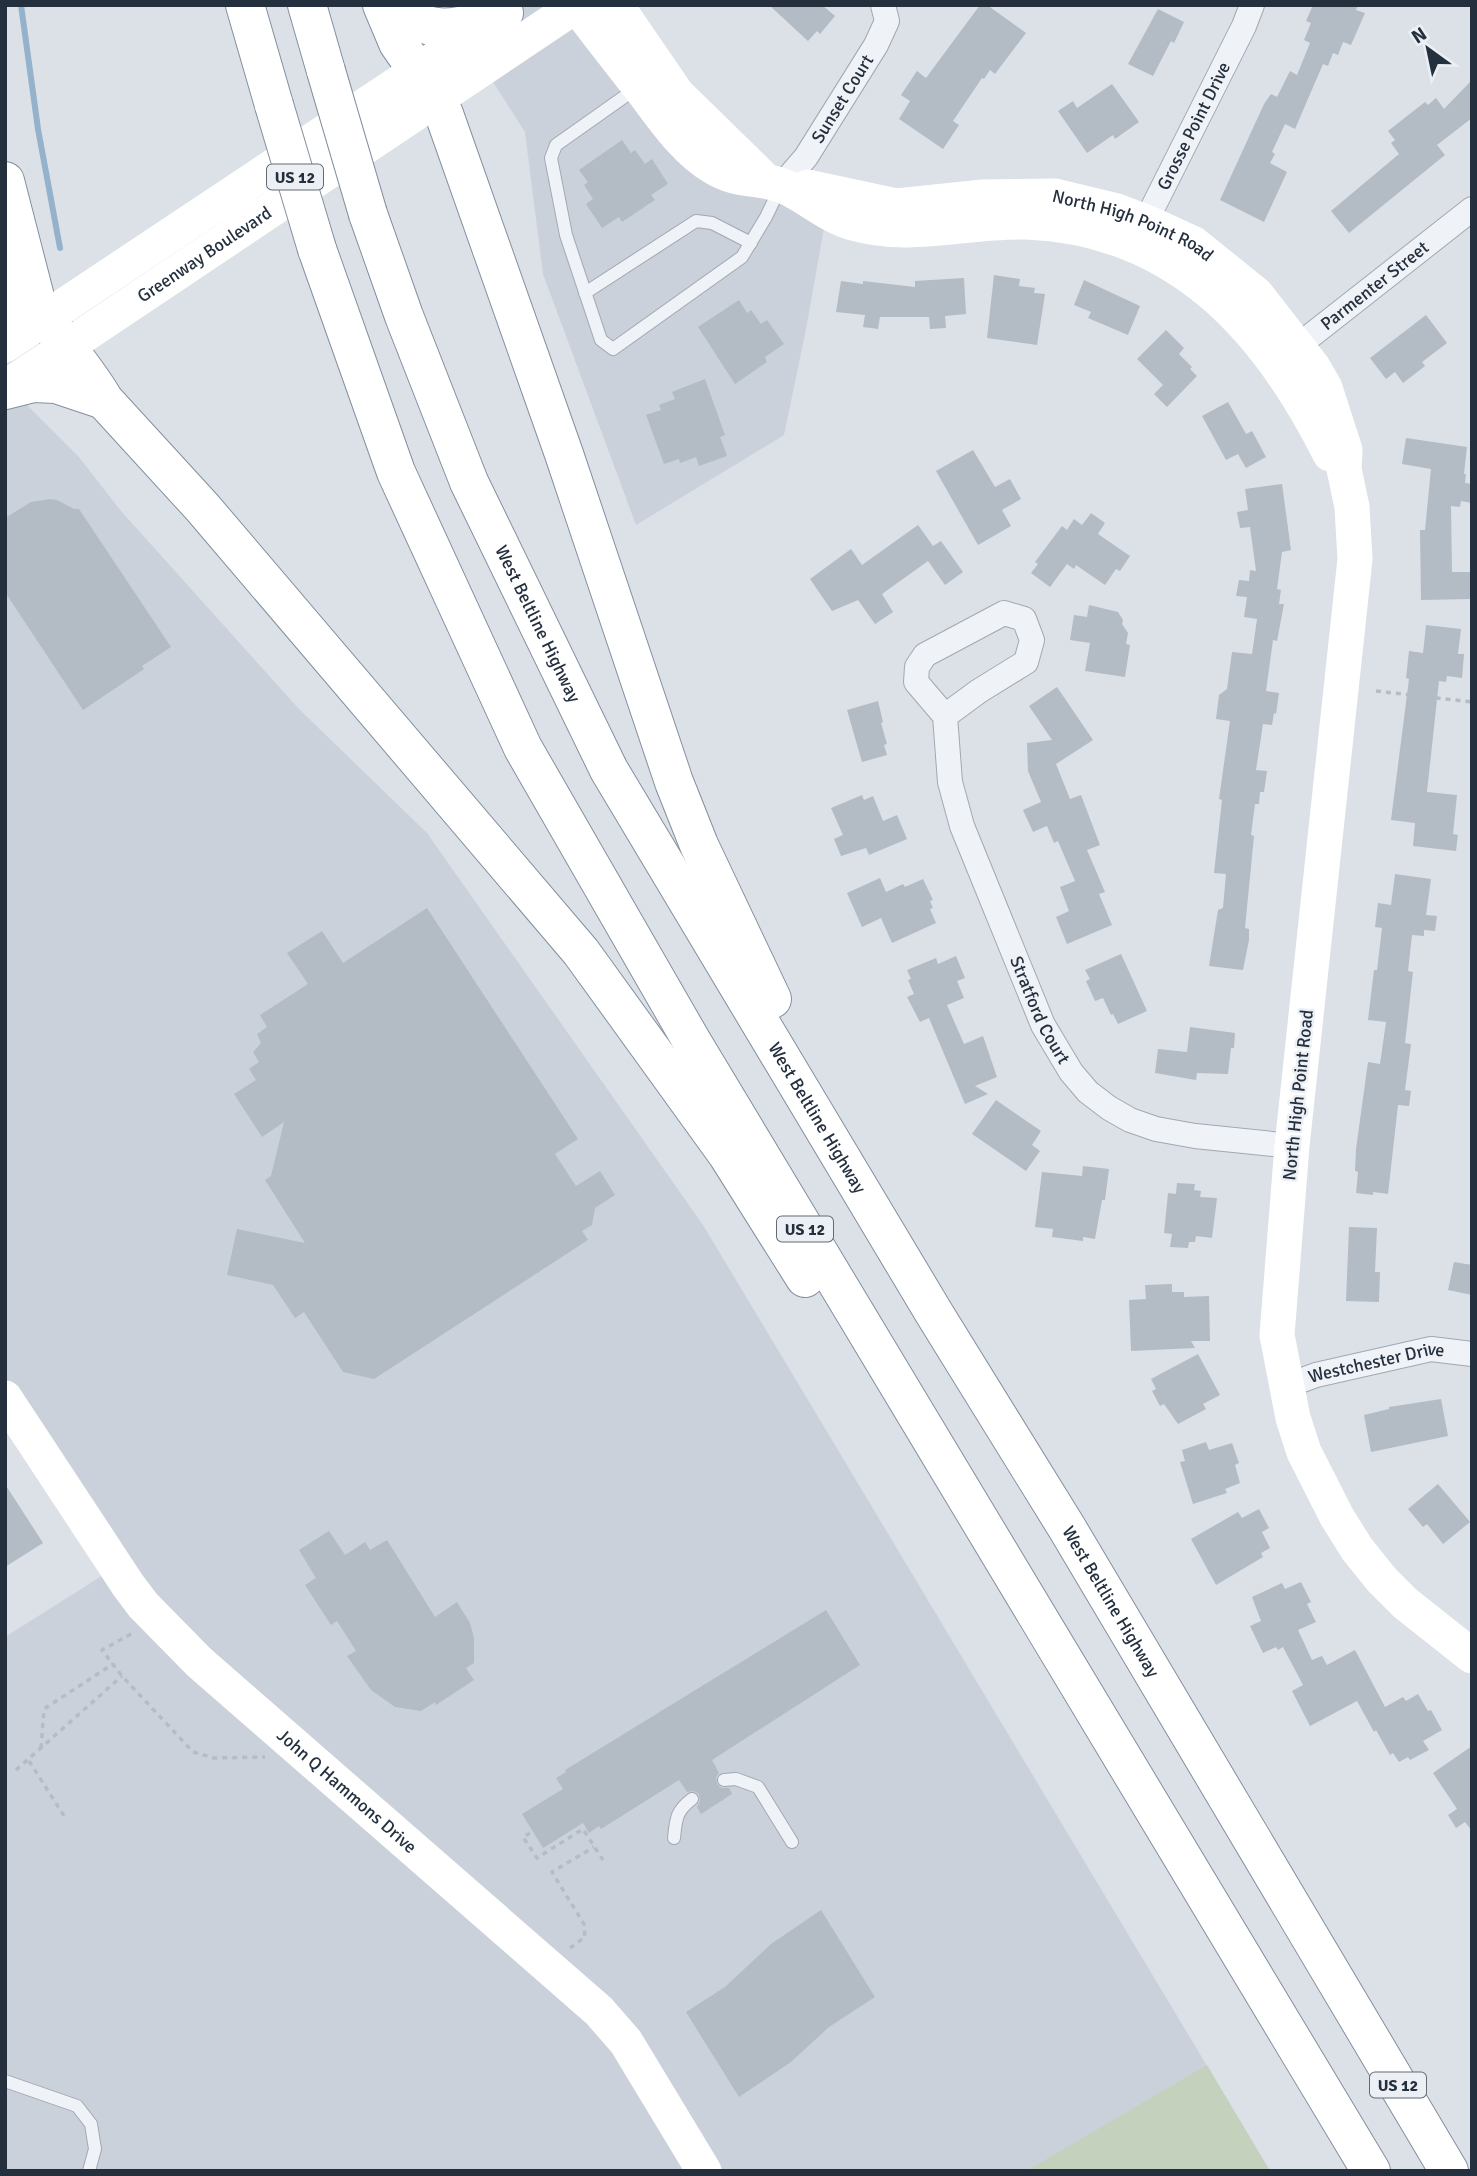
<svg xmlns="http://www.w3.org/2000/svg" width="1477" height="2176" font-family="Signika,sans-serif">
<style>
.built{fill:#cad1da}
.green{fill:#c4d2bd}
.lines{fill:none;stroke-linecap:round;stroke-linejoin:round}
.stream{stroke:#94b2cb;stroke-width:6}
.building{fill:#b3bbc5}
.lane-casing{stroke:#a1a8b2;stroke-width:14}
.street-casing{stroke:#a1a8b2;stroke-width:26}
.highway-casing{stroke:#83909f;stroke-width:40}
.path{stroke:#b6bcc3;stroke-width:3.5;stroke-dasharray:5 5;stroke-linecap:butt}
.lane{stroke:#eff2f6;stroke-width:12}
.street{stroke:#eff2f6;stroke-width:24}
.secondary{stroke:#fff;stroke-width:35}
.highway{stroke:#fff;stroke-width:38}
.highway-bridge-casing{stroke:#83909f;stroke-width:40;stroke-linecap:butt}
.highway-bridge{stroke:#fff;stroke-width:38}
.labels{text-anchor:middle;stroke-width:5;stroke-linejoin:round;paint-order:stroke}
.shield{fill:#ecf0f5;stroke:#616a76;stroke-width:2}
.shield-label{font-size:16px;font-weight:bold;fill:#25303f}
.street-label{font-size:18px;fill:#25303f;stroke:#ecf0f5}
</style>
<rect width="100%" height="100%" fill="#dce1e8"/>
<g class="built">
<polygon points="444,5 576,5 827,211 806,329 784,435 636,525 543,274 525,132"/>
<polygon points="20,398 78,456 121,511 299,709 427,833 703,1225 1270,2171 5,2171 5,1637 116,1567 5,1398 5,408"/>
</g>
<polygon class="green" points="1207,2065 1270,2171 1026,2171"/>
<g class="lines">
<polyline class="stream" points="21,5 38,129 60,248"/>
</g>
<g class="building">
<polygon points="769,5 822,5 835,16 820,34 817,31 808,41"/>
<polygon points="980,5 987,5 1026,33 995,74 990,70 984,79 982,78 953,121 959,125 943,149 899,119 910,101 901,95 917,71 926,78"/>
<polygon points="1313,5 1358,5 1356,10 1365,13 1351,45 1343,42 1338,55 1333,53 1328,66 1323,64 1295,129 1285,124 1272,152 1275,154 1270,163 1287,172 1264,222 1220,200 1264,104 1271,94 1277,97 1290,71 1297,75 1310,43 1304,40 1311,23 1306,21"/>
<polygon points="1158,9 1184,22 1174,43 1171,41 1153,76 1128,64"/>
<polygon points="1472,80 1472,118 1437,145 1445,155 1349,233 1331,211 1399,154 1391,143 1395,140 1388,131 1425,102 1428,105 1436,98 1444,109"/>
<polygon points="1112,84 1139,122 1115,139 1113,135 1087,153 1058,111 1073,101 1077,108"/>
<polygon points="622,140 631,153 635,150 645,164 652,159 668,184 651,195 655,200 622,222 619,217 602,228 586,204 593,199 584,185 588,182 579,170"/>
<polygon points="994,275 1020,279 1019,286 1035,288 1034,293 1045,294 1037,345 987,338"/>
<polygon points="964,278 966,314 945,316 946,328 930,329 929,317 880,317 878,329 863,327 865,315 836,312 841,281 863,284 863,281 915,287 915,281"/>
<polygon points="1084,280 1140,306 1128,335 1088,318 1091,312 1074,305"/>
<polygon points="739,300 747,313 751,310 761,324 767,320 784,344 765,357 767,362 735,384 698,327"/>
<polygon points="1426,315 1447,343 1422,362 1425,366 1403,383 1395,372 1386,379 1370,358"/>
<polygon points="1166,330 1184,348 1179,354 1192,367 1190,369 1197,376 1167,407 1154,394 1163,385 1137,359"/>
<polygon points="705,379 725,435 720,437 727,456 699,466 696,457 680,463 679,459 664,464 646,415 661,410 659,405 675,399 672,392"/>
<polygon points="1228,402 1246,434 1252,431 1266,457 1246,468 1238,454 1226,460 1202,416"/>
<polygon points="1406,438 1467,447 1464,474 1466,474 1465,483 1472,484 1472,503 1461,501 1460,507 1451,506 1452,572 1471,572 1471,599 1421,600 1420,530 1425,530 1431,469 1402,464"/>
<polygon points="973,450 995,487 1010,479 1021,499 1002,510 1011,526 978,545 936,471"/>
<polygon points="1282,484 1291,550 1282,552 1277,589 1281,590 1279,604 1284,604 1277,641 1273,640 1266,691 1279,693 1276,714 1274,713 1272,725 1263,724 1256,770 1267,771 1264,792 1260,792 1259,804 1255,804 1251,835 1254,836 1245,928 1249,929 1249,940 1243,970 1209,966 1218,910 1223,908 1226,874 1214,873 1222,800 1219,799 1230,721 1216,719 1219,695 1227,689 1232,652 1252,654 1257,619 1244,617 1247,597 1236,596 1239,580 1249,581 1250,570 1256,571 1250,527 1240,528 1237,512 1248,510 1245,489"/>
<polygon points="50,499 57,500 74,509 79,509 171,647 142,666 144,669 83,710 5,592 5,518 31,502"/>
<polygon points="1091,513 1105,523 1098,534 1130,556 1120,571 1116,569 1105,585 1076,565 1074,569 1067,564 1050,587 1031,573 1038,564 1035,562 1062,526 1067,530 1074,519 1082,525"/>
<polygon points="918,525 933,546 941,541 963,572 945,585 928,561 882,594 893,612 875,624 858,600 832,611 810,579 851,549 862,565"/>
<polygon points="1089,605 1118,612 1123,620 1122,624 1128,633 1126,644 1130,645 1125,677 1085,671 1090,643 1070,640 1074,615 1087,617"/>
<polygon points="1426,625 1461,629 1458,654 1464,654 1462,678 1447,676 1446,682 1439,681 1427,792 1457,795 1453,834 1458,835 1456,851 1413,846 1415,823 1391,820 1409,679 1406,678 1409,651 1423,653"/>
<polygon points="1057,687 1093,740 1056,764 1070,799 1081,795 1100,845 1087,850 1105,892 1099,894 1112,925 1067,944 1056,917 1069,911 1060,887 1075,881 1058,841 1054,843 1047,826 1033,832 1023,810 1041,802 1028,771 1027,743 1052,740 1029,706"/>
<polygon points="878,701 883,722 881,723 887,744 884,745 887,755 862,762 847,710"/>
<polygon points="862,795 864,800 873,796 883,821 897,815 907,839 869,855 866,848 841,856 834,839 843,835 831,808"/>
<polygon points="1395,874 1431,879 1426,915 1437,916 1435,931 1424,930 1424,936 1412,935 1408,971 1413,972 1405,1043 1411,1044 1405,1090 1411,1091 1409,1106 1398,1105 1388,1194 1373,1192 1373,1195 1356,1193 1358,1172 1355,1171 1356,1149 1368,1062 1380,1064 1386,1022 1368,1020 1374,970 1377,970 1382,928 1375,927 1378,903 1391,905"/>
<polygon points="880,878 886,892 903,884 905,887 923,879 933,900 930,901 933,908 930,909 936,923 892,943 881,918 862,927 847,893"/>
<polygon points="427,908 578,1139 555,1154 576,1186 600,1171 615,1195 595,1208 592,1225 582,1231 588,1240 374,1379 343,1372 304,1312 295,1318 273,1285 227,1275 237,1229 305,1243 265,1180 271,1176 284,1122 262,1137 234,1094 256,1080 249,1069 259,1062 253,1052 261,1043 257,1034 267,1027 260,1015 308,984 287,953 322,931 343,963"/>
<polygon points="1121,954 1147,1011 1118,1024 1113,1014 1111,1015 1103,998 1095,1001 1086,981 1090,979 1085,970"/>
<polygon points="956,956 965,978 957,981 964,998 947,1005 964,1044 983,1036 997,1077 975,1086 988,1094 965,1104 929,1018 920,1022 907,997 914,994 908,980 911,979 907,970 936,958 938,964"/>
<polygon points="1190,1027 1235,1033 1234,1048 1231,1048 1228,1074 1197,1073 1196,1080 1155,1073 1158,1049 1187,1052"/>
<polygon points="996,1100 1041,1131 1032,1145 1040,1151 1026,1171 972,1134"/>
<polygon points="1083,1166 1109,1169 1105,1200 1102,1200 1095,1239 1083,1237 1083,1241 1052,1237 1053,1229 1035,1227 1042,1172 1082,1176"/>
<polygon points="1177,1183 1195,1184 1194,1190 1201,1191 1200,1197 1217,1198 1212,1238 1196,1236 1195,1242 1189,1242 1188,1248 1170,1247 1172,1234 1164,1233 1168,1193 1176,1194"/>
<polygon points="1349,1227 1377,1228 1375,1272 1380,1272 1379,1302 1346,1301"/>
<polygon points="1454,1262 1472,1265 1472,1295 1448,1290"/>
<polygon points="1172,1284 1172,1292 1184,1292 1184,1297 1209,1296 1210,1341 1191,1341 1195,1348 1131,1351 1129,1300 1146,1299 1145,1285"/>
<polygon points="1198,1354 1220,1395 1203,1404 1206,1409 1178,1424 1164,1404 1160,1406 1152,1391 1156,1389 1151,1379"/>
<polygon points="1441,1399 1448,1436 1371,1452 1364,1415 1389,1409 1389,1407"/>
<polygon points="1206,1442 1209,1450 1232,1443 1239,1463 1235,1465 1240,1483 1225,1489 1227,1493 1193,1504 1180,1462 1185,1461 1182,1450"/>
<polygon points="5,1484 43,1543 5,1567"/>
<polygon points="1438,1484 1470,1522 1443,1544 1427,1524 1423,1527 1408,1509"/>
<polygon points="1259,1509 1269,1528 1262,1532 1270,1548 1261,1553 1263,1557 1216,1585 1191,1539 1238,1512 1242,1518"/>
<polygon points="329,1531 345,1555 365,1542 370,1550 387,1540 435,1617 457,1602 470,1623 474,1638 474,1663 466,1668 474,1680 436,1705 435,1702 421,1711 395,1707 371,1690 347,1656 356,1651 337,1621 331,1625 305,1585 316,1578 299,1550"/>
<polygon points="1301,1582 1311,1602 1307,1604 1316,1622 1298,1630 1312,1660 1322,1656 1327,1665 1355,1650 1385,1707 1403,1697 1406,1701 1418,1694 1428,1711 1431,1710 1442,1730 1423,1741 1429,1750 1410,1760 1408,1757 1399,1762 1393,1753 1390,1755 1376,1730 1374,1732 1357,1701 1310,1726 1292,1691 1303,1685 1283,1647 1278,1650 1276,1647 1263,1653 1250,1626 1261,1621 1252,1597 1282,1583 1285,1589"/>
<polygon points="826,1610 860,1665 712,1760 719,1773 716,1777 717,1784 721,1788 729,1788 732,1794 701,1814 697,1807 700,1801 699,1794 694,1791 687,1792 679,1780 601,1829 599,1826 589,1833 583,1823 543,1848 522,1814 563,1789 556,1778 566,1772 565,1770"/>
<polygon points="1472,1746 1472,1831 1465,1822 1456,1828 1448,1815 1457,1809 1433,1773"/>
<polygon points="821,1910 875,1997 829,2027 791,2062 739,2097 686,2012 725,1987 771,1944"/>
</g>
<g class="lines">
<defs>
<g id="lane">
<polyline points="638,87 556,145 551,158 566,235 601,340 613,349 742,257 766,217 780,188"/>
<polyline points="585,293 696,221 712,223 751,243"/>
<polyline points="724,1780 736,1779 758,1787 792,1842"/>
<path d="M 674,1838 C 676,1819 676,1811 692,1799"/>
<polyline points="5,2081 77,2106 91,2124 95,2149 89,2171"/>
</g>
<g id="street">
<path id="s1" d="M 781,186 L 806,157 L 876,45 L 887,21 L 883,5"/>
<path id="s2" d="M 1139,235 L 1244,26 L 1252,5"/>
<path id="s3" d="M 1285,356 L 1472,209"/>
<path id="s4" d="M 945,716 L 979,691 L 1026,662 L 1032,640 L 1024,619 L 1004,613 L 925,655 L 917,667 L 916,682 L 945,716 L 950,782 L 962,826 L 1043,1025 L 1071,1072 L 1088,1092 L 1109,1108 L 1130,1120 L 1156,1129 L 1195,1136 L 1292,1146"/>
<path id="s5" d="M 1286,1386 L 1316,1375 L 1431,1349 L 1472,1354"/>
</g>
<g id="highway">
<polyline points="245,5 274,105"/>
<polyline points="307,5 326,71"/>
<polyline points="382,5 398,43 437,99 444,114 564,454 674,782 699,845 772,999"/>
<path d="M 385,5 C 431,36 454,31 504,13"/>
<path d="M 5,181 L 36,301 C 55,337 84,365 104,400 L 202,507 L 581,952 L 727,1154 L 805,1278"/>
<path id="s9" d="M 368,214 L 404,316 L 469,482 L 609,770 L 934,1313 L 1067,1528 L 1449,2171"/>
<polyline points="317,249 396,472 523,748 691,1040 1371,2171"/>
<polyline points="5,260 11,305 5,334"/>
<polyline points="5,390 33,383 56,384 104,400"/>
</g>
</defs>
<use href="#lane" class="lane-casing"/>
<use href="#street" class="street-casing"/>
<use href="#highway" class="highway-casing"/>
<g class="path">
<polyline points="1376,691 1472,702"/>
<polyline points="131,1634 102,1650 122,1676 193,1752 214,1758 265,1757"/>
<polyline points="41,1748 44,1709 113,1664"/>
<polyline points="29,1761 66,1819"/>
<polyline points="16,1770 122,1676"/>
<polyline points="530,1833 523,1837 537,1858 583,1829 603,1860"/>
<polyline points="570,1948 585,1937 584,1924 552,1872 594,1847"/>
</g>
<use href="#lane" class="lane"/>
<use href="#street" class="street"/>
<g class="secondary">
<path d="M 576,5 C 597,33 619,61 641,89 C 662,116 683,149 713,167 C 739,183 758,176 783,186 C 807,196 827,216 853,223 C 910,240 969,220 1027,222 C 1177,228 1267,328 1330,454"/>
<polyline points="616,5 677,94 765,180"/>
<path id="s6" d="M 797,192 L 808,187 L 897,206 L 983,197 L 1055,196 L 1117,211 L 1146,222 L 1194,244 L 1256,294 L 1313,367 L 1325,388 L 1345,450 L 1344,469 L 1352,507 L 1355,559 L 1292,1146 L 1277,1335 L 1293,1418 L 1304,1452 L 1337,1517 L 1357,1549 L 1382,1580 L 1405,1603 L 1472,1656"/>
<polyline points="5,345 492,21"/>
<path id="s7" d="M 5,388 L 577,5"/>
<path id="s8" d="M 5,1398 L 128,1585 L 143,1605 L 199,1662 L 599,2011 L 626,2042 L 704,2171"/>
</g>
<use href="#highway" class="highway"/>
<defs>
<g id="highway-bridge">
<polyline points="326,71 368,214"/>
<polyline points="274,105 317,249"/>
</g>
</defs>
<use href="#highway-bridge" class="highway-bridge-casing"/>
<use href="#highway-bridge" class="highway-bridge"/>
</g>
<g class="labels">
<g class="shield">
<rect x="267" y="164.5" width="56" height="25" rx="5"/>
<rect x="777" y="1216.5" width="56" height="25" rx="5"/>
<rect x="1370" y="2072.5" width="56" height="25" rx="5"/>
</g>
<g class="shield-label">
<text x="295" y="183">US 12</text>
<text x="805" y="1235">US 12</text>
<text x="1398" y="2091">US 12</text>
</g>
<g class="street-label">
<text dy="6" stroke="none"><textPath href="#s1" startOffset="107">Sunset Court</textPath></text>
<text dy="6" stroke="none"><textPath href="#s2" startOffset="122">Grosse Point Drive</textPath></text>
<text dy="6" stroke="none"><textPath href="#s6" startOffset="345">North High Point Road</textPath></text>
<text dy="6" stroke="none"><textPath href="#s7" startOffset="240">Greenway Boulevard</textPath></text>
<text dy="6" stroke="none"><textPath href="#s3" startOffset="114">Parmenter Street</textPath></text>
<text dy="6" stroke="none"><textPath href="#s9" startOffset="444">West Beltline Highway</textPath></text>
<text dy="6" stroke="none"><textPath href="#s4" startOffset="639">Stratford Court</textPath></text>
<text transform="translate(1298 1095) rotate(-84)" y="6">North High Point Road</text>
<text dy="6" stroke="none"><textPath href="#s9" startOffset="1012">West Beltline Highway</textPath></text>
<text dy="6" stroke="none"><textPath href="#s5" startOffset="94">Westchester Drive</textPath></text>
<text dy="6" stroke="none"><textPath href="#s9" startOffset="1578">West Beltline Highway</textPath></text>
<text dy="6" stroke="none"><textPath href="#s8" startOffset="525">John Q Hammons Drive</textPath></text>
</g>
</g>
<rect width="1477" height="2176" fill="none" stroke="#25303f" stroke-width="14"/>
<g transform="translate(1428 49) rotate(327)" stroke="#ecf0f5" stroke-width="5" paint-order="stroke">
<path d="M0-5L12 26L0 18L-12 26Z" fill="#25303f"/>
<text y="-10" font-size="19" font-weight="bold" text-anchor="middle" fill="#25303f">N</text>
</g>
</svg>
